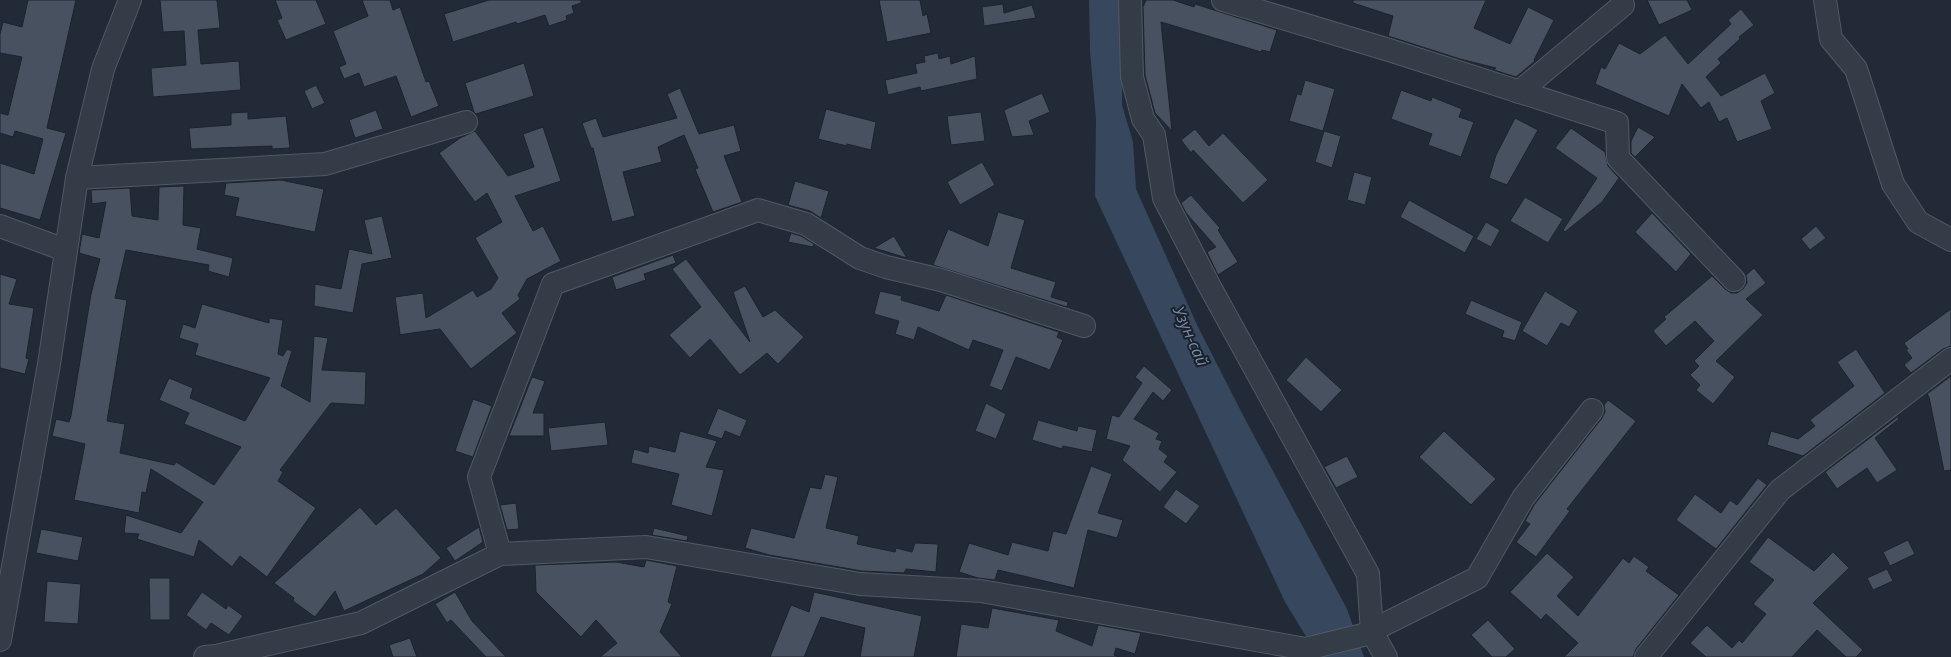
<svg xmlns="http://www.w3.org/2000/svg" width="1951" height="657" font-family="'Open Sans',sans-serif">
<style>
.water{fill:#37475e}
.building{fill:#475160;stroke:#1c232d}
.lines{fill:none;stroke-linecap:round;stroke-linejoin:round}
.minor-casing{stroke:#525964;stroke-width:24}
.minor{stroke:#343c47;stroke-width:22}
.labels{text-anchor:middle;stroke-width:4;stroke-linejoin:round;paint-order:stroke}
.water-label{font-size:16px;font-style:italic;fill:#788daa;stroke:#1a212b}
</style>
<rect width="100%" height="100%" fill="#212a36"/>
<polygon class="water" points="1089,0 1120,0 1122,31 1122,105 1133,142 1136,189 1198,327 1245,419 1347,609 1364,657 1314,657 1307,638 1285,602 1095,196 1096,119 1090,52"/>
<g class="building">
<polygon points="28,0 76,0 47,128 66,133 40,220 0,208 0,163 34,174 43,139 15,131 13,137 0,133 0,113 8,115 22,57 0,53 0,34 3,22 22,27"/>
<polygon points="160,0 217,0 220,28 198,30 201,64 239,61 241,90 153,97 151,68 186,65 184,31 163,32"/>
<polygon points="275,0 316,0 326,24 286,40 277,20 282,18"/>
<polygon points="362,0 390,0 393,10 400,7 426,82 429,81 439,106 411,117 396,76 364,87 359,73 344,79 339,67 346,64 333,31 368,16"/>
<polygon points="489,0 581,0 581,3 572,6 574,13 566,16 567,20 549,26 545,15 517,24 516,22 453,42 444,14"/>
<polygon points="879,0 920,0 923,16 927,14 931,33 887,42"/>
<polygon points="1146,0 1173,0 1194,7 1195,4 1277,30 1270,52 1262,50 1261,52 1161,22 1172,131 1155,113 1145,75 1143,7"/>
<polygon points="1353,0 1486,0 1474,28 1510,44 1528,7 1554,20 1534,60 1535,61 1516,77 1494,70 1496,68 1460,59 1388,36 1393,16 1353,3"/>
<polygon points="1647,0 1687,0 1692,10 1659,25"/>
<polygon points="1003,4 1004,13 1032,5 1036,18 984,26 982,7"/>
<polygon points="1741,9 1754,25 1739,37 1740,39 1718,59 1721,63 1706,77 1721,96 1765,73 1775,93 1761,101 1772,129 1737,142 1727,118 1719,122 1709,102 1701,108 1682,84 1669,116 1595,84 1601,67 1605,69 1619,43 1640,54 1665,35 1688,64 1731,24 1728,20"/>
<polygon points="938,53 939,59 950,56 951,64 975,56 977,79 921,91 920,87 888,95 885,80 917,73 915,64 925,62 924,56"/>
<polygon points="524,63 534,96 476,114 474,112 465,83"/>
<polygon points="1305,80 1335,89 1323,131 1289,121 1297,94 1301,95"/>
<polygon points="316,85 325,103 312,109 304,91"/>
<polygon points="680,88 699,134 734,125 741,151 724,156 742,202 713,212 695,169 698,168 684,135 658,147 662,162 623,172 635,216 612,222 593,148 591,148 582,123 596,118 603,137 677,118 667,94"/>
<polygon points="1401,90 1431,101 1432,97 1462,109 1459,117 1474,122 1461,157 1428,145 1432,134 1391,119"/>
<polygon points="1042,93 1050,112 1029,121 1034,135 1012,137 1004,110"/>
<polygon points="826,109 876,122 871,150 847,144 847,146 818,139"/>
<polygon points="376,110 383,129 355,138 349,120"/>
<polygon points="248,112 248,119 286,116 290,148 272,149 272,146 191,149 189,128 231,125 231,113"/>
<polygon points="981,112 985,141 951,145 947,116"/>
<polygon points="1515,118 1538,130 1507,185 1489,178 1496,155"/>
<polygon points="543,127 561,181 515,196 533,231 543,226 561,261 527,279 518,295 520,299 502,313 517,333 471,369 440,329 398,335 400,334 395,297 423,293 426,318 473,290 477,297 491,289 498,278 475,238 502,222 487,193 475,202 439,153 460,138 475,131 508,176 534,167 523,134"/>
<polygon points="1638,127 1655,137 1635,157 1631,153 1631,141"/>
<polygon points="1571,128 1605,152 1608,166 1619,178 1602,202 1565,232 1563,230 1597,178 1555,148"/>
<polygon points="1195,129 1209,146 1223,133 1268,180 1243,203 1193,150 1191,153 1181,140"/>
<polygon points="1324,131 1341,136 1332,168 1315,162"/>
<polygon points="982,162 995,185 960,205 947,182"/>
<polygon points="1354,172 1372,177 1365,205 1347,200"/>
<polygon points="281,180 324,189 315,232 235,216 239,198 224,195 226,183"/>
<polygon points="795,181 829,191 821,218 810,211 788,205"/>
<polygon points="184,186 183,225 201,228 197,249 233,258 229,277 208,271 209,265 126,250 115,298 127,300 107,421 125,424 120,453 174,465 176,462 214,485 241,447 184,424 189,413 159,400 169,378 193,388 190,398 245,421 270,378 195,355 198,344 179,338 183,324 195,328 202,304 269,323 269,318 283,320 278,354 283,356 287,349 292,351 281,386 310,402 314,336 328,338 322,370 366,372 365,405 331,403 280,470 283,472 278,481 316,508 267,577 240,556 232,567 199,540 194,557 137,539 139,534 124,533 126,515 181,533 203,502 151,469 146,493 142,492 139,513 74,500 85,444 52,436 56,419 69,422 71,416 91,294 100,259 79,253 82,234 99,238 106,202 92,204 91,190 130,188 132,216 158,220 159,187"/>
<polygon points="1191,195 1220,228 1218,230 1238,262 1218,275 1207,252 1216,247 1186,213 1181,203"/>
<polygon points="1525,197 1563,219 1548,243 1510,221"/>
<polygon points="1409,200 1474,236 1465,253 1400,217"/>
<polygon points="998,212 1025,220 1011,268 1056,282 1051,297 1068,302 1067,307 933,265 948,229 988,246"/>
<polygon points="1652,213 1691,254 1676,272 1635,232"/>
<polygon points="382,216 392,258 362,264 353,313 314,306 315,284 341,289 349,249 372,254 364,220"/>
<polygon points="1486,222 1500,230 1491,247 1476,239"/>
<polygon points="1816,226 1826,238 1810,250 1801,239"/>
<polygon points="791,233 801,236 814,244 813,247 788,242"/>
<polygon points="894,236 907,258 874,248"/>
<polygon points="673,255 676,263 644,274 646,280 616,290 612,277"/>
<polygon points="686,259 750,342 733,292 745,286 763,317 775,310 804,337 778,364 767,353 740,375 710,339 690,358 669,335 701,307 672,269"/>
<polygon points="1754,268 1766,283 1746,299 1763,315 1716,361 1735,377 1713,404 1696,390 1700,385 1690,375 1699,366 1694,361 1714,341 1695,321 1666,346 1653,331 1666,319 1664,317 1712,276 1725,289 1731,293 1737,293 1743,289 1747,283 1746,275"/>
<polygon points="0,274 17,279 9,304 34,308 26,358 29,359 25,374 0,368"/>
<polygon points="880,291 902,296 901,300 939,311 946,295 1059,332 1057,337 1063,340 1050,370 1016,357 1002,391 989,386 1003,350 973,340 969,350 918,327 914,340 895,334 899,321 874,314"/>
<polygon points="1545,291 1578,311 1569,327 1561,323 1547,346 1522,331"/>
<polygon points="1471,300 1522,322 1515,341 1502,337 1504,331 1465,314"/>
<polygon points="1951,309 1951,346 1943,349 1911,373 1904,365 1912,358 1906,350 1908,349 1904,343"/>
<polygon points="1856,349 1885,393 1803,456 1767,445 1771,431 1798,439 1815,426 1810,420 1854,386 1837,362"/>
<polygon points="1306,357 1342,390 1321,412 1286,380"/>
<polygon points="1144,366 1172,390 1163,401 1153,392 1134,419 1159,433 1156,439 1162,441 1159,449 1168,456 1164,462 1177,472 1160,492 1122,460 1130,446 1106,439 1112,415 1119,417 1142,383 1135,377"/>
<polygon points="1951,376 1951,470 1944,471 1929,397 1927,394"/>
<polygon points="532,377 545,381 533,413 544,413 544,436 509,436"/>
<polygon points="473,399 492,406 473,457 455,451"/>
<polygon points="1608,400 1636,421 1567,509 1570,511 1536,557 1516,542 1530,524 1525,521 1534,505 1602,418 1605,412 1604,405"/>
<polygon points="986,403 1006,414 996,439 975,431"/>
<polygon points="718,408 747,420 740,437 725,431 722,439 707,434"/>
<polygon points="1900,415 1898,418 1899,419 1875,438 1897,470 1877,483 1867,468 1837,489 1825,472"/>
<polygon points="1038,420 1077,431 1078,426 1097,430 1092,452 1063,446 1062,449 1032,440"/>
<polygon points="605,422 608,445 551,451 548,428"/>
<polygon points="680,431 717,441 706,467 724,470 712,516 671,505 679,474 631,463 634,449 648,453 649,446 675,452"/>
<polygon points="1444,431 1496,479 1471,505 1419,457"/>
<polygon points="1347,456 1358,477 1336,488 1324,467"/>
<polygon points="1091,466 1112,474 1098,513 1123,520 1117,538 1088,530 1074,588 998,570 995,580 978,578 959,572 969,543 1008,555 1012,542 1048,551 1053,531 1066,534"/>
<polygon points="825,474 838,477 826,528 859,536 857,544 895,552 896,548 912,552 915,543 938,544 936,572 906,569 904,573 862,571 769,555 745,548 751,528 794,538 810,487 821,489"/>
<polygon points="1758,478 1767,485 1716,549 1676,520 1695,494 1721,513 1730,500 1737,505"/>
<polygon points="1176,489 1200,506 1186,524 1163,507"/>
<polygon points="516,503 519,529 507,530 500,505"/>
<polygon points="360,507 376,525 396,508 441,558 423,574 344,611 335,591 315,617 293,601 294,598 274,583"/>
<polygon points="479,527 483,542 455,561 446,548"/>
<polygon points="654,528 688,536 687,541 652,535"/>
<polygon points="41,529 83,537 78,561 36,553"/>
<polygon points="1768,537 1814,571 1833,552 1849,568 1813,603 1863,650 1856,657 1846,657 1817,630 1792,657 1706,657 1690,643 1707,625 1732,648 1739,640 1742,643 1766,614 1753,604 1774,580 1749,562"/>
<polygon points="1908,540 1915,554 1890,566 1883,552"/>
<polygon points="1547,553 1574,577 1557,596 1578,616 1623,558 1629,563 1634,556 1649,567 1646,571 1679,595 1636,649 1633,657 1564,657 1578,643 1546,614 1541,620 1510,592"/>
<polygon points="646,560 677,566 668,602 672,604 660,632 682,657 600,657 617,643 596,620 581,637 536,592 535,565 616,562 644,567"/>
<polygon points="1887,569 1893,581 1873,590 1867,578"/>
<polygon points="149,578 170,578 170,620 150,620"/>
<polygon points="47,581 81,584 78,624 44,622"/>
<polygon points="202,592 226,609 228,605 243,616 229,635 211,623 206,630 186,615"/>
<polygon points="455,592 472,621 506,657 486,657 451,620 447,623 435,604"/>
<polygon points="814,592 922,616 914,657 860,657 865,628 821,617 804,657 770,657 791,605 809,612"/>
<polygon points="992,608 1059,620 1056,631 1092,646 1098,625 1141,633 1135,654 1116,648 1114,655 1119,657 956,657 961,624 988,628"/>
<polygon points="1488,620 1515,649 1506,657 1492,657 1471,635"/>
<polygon points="410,638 417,657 393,657 389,645"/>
</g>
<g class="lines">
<defs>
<g id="minor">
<polyline points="1130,0 1132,77 1143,119 1154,135 1164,198 1210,287 1368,574 1372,632 1386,657"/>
<polyline points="1223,0 1389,50 1617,123 1618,158 1734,280"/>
<polyline points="1825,0 1831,39 1856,69 1893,184 1918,222 1951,240"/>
<polyline points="1519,92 1623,5"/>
<polyline points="77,178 325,164 466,122"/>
<polyline points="0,226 65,250"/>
<polyline points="500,554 479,477 553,284 758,210 806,224 860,258 886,267 941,280 1084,326"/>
<polyline points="0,640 49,364 77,178 103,69 130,0"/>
<polyline points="205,657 216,656 361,623 500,554 646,547 860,584 981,591 1306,649 1363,635 1477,578 1523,498 1592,410"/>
<polyline points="1646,657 1780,490 1951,359"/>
</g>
</defs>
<use href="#minor" class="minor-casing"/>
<use href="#minor" class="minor"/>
</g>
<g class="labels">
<g class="water-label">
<text transform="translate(1191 336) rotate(66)" y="6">Узун-сай</text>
</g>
</g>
</svg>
